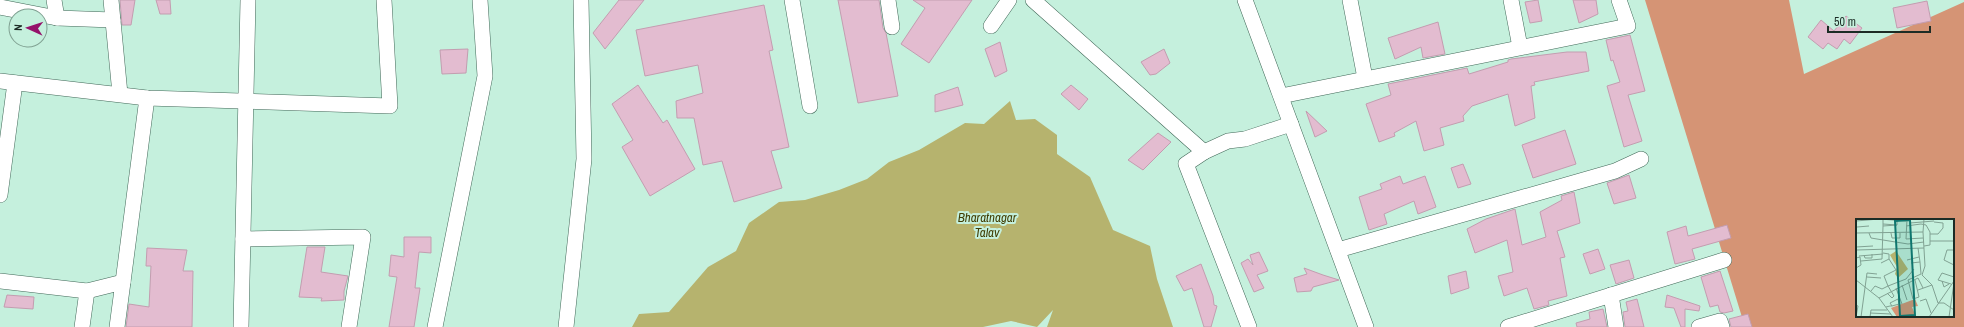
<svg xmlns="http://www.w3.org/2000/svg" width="1964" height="327" font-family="'Archivo Narrow',sans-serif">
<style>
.forest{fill:#d59475;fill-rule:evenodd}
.water{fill:#b6b36e}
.building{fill:#e3bcd0;stroke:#c39db0}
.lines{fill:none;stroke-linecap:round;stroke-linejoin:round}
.minor-casing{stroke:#416858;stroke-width:16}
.minor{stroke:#fff;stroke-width:15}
.labels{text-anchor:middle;stroke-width:4;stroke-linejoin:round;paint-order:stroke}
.water-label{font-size:13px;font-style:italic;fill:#403d04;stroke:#c5f0dd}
.inset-road{fill:none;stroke:#81a293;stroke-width:1}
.view{fill:#0f766e;fill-opacity:0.15;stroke:#0f766e;stroke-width:2}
.inset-edge{fill:none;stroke:#1c2c25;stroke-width:2}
</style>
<rect width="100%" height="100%" fill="#c5f0dd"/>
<path class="forest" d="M 1645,0 L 1789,0 L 1804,74 L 1964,2 L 1964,327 L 1745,327 ZM 1857,220 L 1953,220 L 1953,316 L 1857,316 Z"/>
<polygon class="water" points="1010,101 1016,120 1035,119 1057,135 1057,154 1090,177 1113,230 1150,246 1157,279 1173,327 1047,327 1053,310 1037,327 1011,321 983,327 632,327 639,314 669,312 708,267 736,251 749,223 779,202 805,200 839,190 867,179 889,162 919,150 965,123 984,124"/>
<g class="building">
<polygon points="120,0 135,0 131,25 122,25"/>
<polygon points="156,0 170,0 171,14 160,14"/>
<polygon points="619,0 644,0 605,49 593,33"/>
<polygon points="838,0 879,0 883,28 886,33 898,96 858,103"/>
<polygon points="913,0 972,0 929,63 901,44 925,8"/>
<polygon points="1538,0 1542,21 1530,23 1525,2"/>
<polygon points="1573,0 1596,0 1598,14 1579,23"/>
<polygon points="1927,1 1931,21 1897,28 1893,8"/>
<polygon points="764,5 773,50 769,51 789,147 771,151 782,188 734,202 722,161 703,165 694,118 677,118 676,101 703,93 698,65 645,76 636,30"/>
<polygon points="1846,16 1862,28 1850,44 1844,39 1837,49 1828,43 1823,49 1808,37 1821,20 1834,31"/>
<polygon points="1438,22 1445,54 1423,58 1421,47 1395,59 1388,38"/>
<polygon points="1630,35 1645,91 1628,95 1642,141 1624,147 1607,86 1620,82 1613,60 1611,61 1606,40"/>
<polygon points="1000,42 1007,71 995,77 985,49"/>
<polygon points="468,49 466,73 442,74 440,50"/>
<polygon points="1164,49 1170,63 1156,74 1150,75 1141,62"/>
<polygon points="1567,52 1586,52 1589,71 1534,82 1535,85 1531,86 1535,118 1515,126 1508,94 1472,106 1463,116 1464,121 1440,128 1444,145 1424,151 1416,121 1394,133 1395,136 1379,142 1366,104 1391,95 1388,84 1467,68 1469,74 1508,62 1508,60 1511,59"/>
<polygon points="638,85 663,123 667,120 695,169 650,196 622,147 633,140 612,104"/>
<polygon points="1071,85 1088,99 1079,110 1061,94"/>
<polygon points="958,87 963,105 935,112 935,95"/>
<polygon points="1306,111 1327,131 1315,137"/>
<polygon points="1565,130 1576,164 1533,178 1522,145"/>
<polygon points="1158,133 1171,142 1143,170 1128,160"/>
<polygon points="1463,164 1471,184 1458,188 1451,168"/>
<polygon points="1629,175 1636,198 1614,204 1607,183"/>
<polygon points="1400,176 1403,184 1425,176 1436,207 1418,214 1414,201 1384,214 1387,224 1369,230 1359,197 1382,189 1380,184"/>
<polygon points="1574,192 1580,223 1557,231 1565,257 1560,258 1567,296 1548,301 1549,305 1534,309 1527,288 1504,296 1498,276 1513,272 1507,240 1475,253 1467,229 1486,219 1515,209 1522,245 1546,237 1540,212 1562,200 1561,196"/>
<polygon points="1727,225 1731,238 1692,249 1695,259 1675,264 1667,232 1686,226 1688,236"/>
<polygon points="404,237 431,237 431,253 419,252 415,288 420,288 414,327 389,327 397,277 389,276 391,255 404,257"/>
<polygon points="307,247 325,247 321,272 348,276 344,291 344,300 321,301 322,298 299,297"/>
<polygon points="147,248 187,250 183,271 193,271 192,327 126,327 129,304 149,307 151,266 146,266"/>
<polygon points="1598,249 1605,269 1590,274 1583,254"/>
<polygon points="1259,252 1268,271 1257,275 1264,288 1254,292 1241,263 1248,259 1253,265 1250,255"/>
<polygon points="1629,260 1634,278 1616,284 1610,265"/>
<polygon points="1201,264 1213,296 1214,305 1217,306 1211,327 1204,327 1192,288 1184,291 1176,276"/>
<polygon points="1304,268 1323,275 1339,280 1313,287 1311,291 1297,292 1294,278 1307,274"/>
<polygon points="1466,271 1469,288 1451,294 1448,276"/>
<polygon points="1720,271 1733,311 1724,313 1720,312 1718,305 1710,307 1701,277"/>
<polygon points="7,295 34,297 33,309 4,307"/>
<polygon points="1667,295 1700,306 1699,311 1685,309 1685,327 1681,327 1674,308 1665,307"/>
<polygon points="1637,299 1644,327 1625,327 1623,312 1628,311 1626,302"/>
<polygon points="1603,309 1607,327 1577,327 1576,323 1590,319 1589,312"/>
<polygon points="1748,314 1752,327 1731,327 1729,319"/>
</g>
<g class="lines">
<defs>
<g id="minor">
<polyline points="54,0 57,18 113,20"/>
<polyline points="111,0 120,94"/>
<polyline points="792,0 810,106"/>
<polyline points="888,0 892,27"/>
<polyline points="1033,0 1204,152 1186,164 1249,327"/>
<polyline points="1245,0 1366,327"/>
<polyline points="1350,0 1365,78"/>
<polyline points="1511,0 1520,47"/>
<polyline points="0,7 57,18"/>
<polyline points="991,26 1009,0"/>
<polyline points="0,81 147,98 390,106 384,0"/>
<polyline points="1281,96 1628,26 1619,0"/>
<polyline points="1204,152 1228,141 1245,139 1291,124"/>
<polyline points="0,195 15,83"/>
<polyline points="243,239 363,237 349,327"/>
<polyline points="1338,250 1615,171 1641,159"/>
<polyline points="0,281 87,291 82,327"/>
<polyline points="123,282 147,98"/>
<polyline points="87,291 123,282 117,327"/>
<polyline points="1611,295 1616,327"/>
<polyline points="241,327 248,0"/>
<polyline points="435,327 485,76 480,0"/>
<polyline points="566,327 584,159 581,0"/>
<polyline points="1508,327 1724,260"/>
<polyline points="1699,327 1720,321 1722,327"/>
</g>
</defs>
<use href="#minor" class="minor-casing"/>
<use href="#minor" class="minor"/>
</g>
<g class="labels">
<g class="water-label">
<text x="987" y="222">Bharatnagar<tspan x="987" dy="15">Talav</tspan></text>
</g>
</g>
<g transform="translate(1856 219)">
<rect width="98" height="98" fill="#c5f0dd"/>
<path d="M 59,80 L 62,87 L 56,88 L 60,98 L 41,98 L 35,89 Z" fill="#d59475"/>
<path d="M 40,32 L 52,50 L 42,59 L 39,55 L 41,48 L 34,36 Z" fill="#b6b36e"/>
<path class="inset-road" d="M 24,0 L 50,2M 27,0 L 27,7 L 41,6M 51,0 L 50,20 L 67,19M 0,2 L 23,0M 27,5 L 41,6 L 41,2M 65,5 L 70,6 L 74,13 L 74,26 L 68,27M 50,7 L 65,5M 54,7 L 54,4 L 78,2M 1,8 L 13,7M 67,13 L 68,0M 0,14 L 67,13 L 69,47 L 66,56 L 76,66 L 82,84 L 88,84 L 98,91M 13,14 L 15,19 L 27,21 L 52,25 L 68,23M 35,14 L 36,19 L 44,19 L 44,14M 74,15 L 82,15 L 87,9 L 87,4 L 78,3M 74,22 L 98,22M 0,28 L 17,27M 1,31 L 68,29M 8,36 L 9,39 L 16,39 L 16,35M 3,37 L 27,35M 0,39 L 4,38 L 5,46 L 0,49M 51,41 L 63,38M 5,42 L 26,40 L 27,7M 25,44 L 33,40 L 33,35 L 27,34M 55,44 L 64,43 L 62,29M 98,46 L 88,41 L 91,31 L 98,31M 11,58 L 25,59M 0,61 L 23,79 L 37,98M 59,61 L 63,78 L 57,80 L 52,61 L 65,55 L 64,43M 86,62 L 88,68 L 93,65M 95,65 L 82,61 L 86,54 L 98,58M 46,66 L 51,81M 40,69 L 46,85M 62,71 L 76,66M 15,72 L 19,67 L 26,70 L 32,67 L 28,57 L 40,51 L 33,40M 31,74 L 36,79 L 38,77 L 32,67 L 50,60 L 58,50M 23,79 L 62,59 L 67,69M 64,82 L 70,80 L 75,94M 0,86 L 2,87 L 0,98M 30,88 L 34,87 L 36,87 L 43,85 L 42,80 L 34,84 L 36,87M 14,94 L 35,95M 5,98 L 11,54 L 21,55M 14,98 L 15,91 L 31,91M 73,98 L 98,62M 93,98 L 98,64"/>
<path class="view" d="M 54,1 L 59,96 L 44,97 L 39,2 Z"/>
<rect width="98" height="98" class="inset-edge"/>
</g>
<g transform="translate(28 28) rotate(273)"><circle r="19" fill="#c5f0dd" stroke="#81a293"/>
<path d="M0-3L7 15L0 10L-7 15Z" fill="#95126a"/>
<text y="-6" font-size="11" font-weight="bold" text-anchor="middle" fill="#1c2c25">N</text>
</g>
<path d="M1828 26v6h102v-6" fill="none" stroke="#1c2c25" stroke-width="2"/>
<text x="1834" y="26" font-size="12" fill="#1c2c25" stroke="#c5f0dd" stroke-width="3" paint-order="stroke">50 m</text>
</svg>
